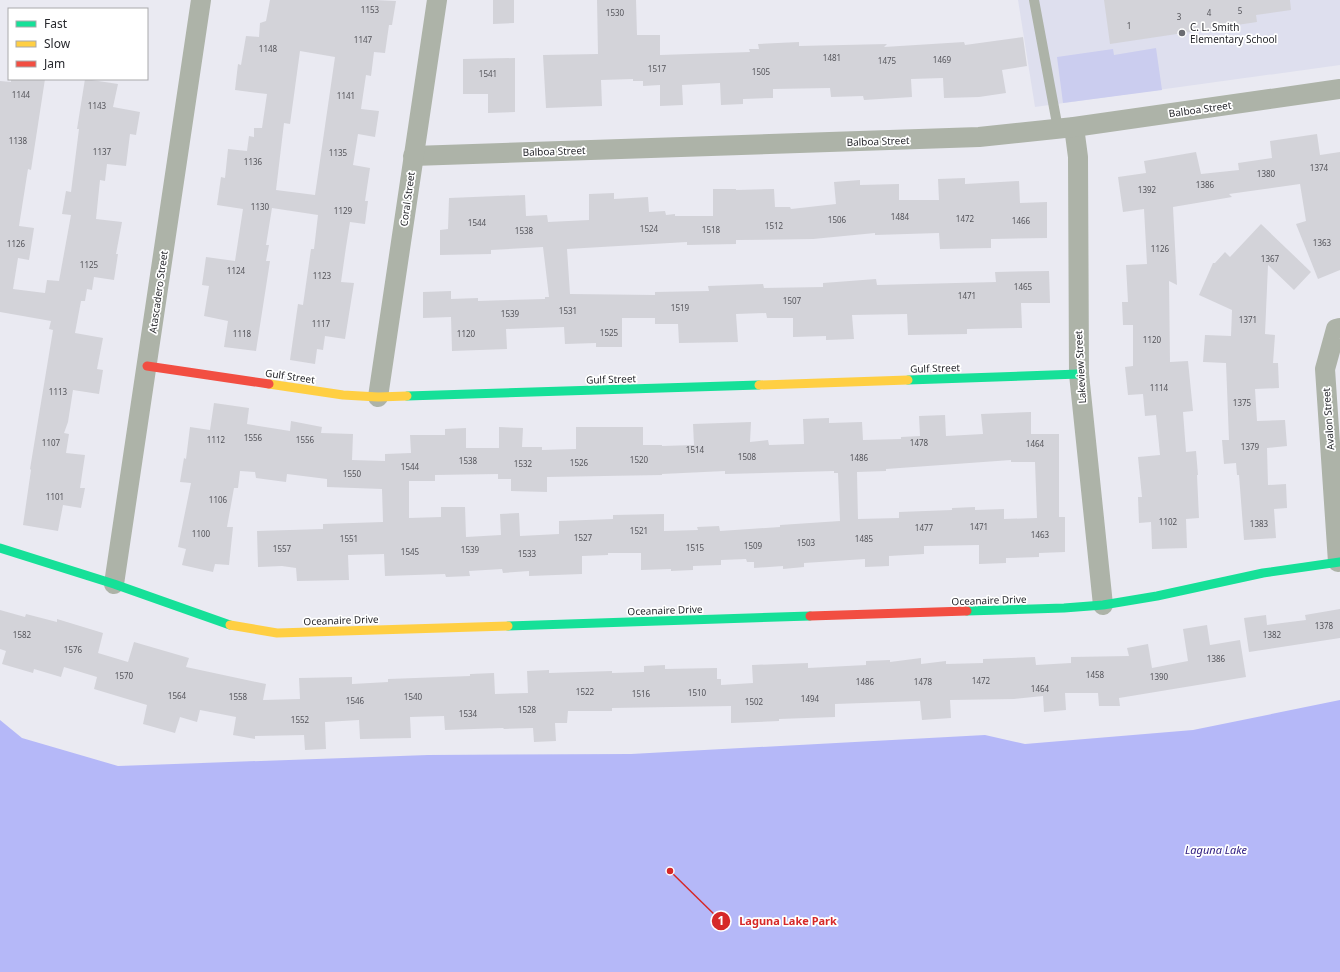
<svg xmlns="http://www.w3.org/2000/svg" width="1340" height="972" font-family="'Noto Sans',sans-serif">
<style>
.built{fill:#dedfee}
.green{fill:#cbcdef}
.water{fill:#b5b8f8}
.building{fill:#d3d3d9;fill-rule:evenodd}
.lines{fill:none;stroke-linecap:round;stroke-linejoin:round}
.lane{stroke:#adb3a8;stroke-width:10}
.street{stroke:#adb3a8;stroke-width:20}
.fast{stroke:#16e098;stroke-width:9}
.slow{stroke:#ffcf43;stroke-width:9}
.jam{stroke:#f24e42;stroke-width:9}
.poi-dot{fill:#6b6c72;stroke:#fff;stroke-width:1.5}
.labels{text-anchor:middle;stroke-width:3.5;stroke-linejoin:round;paint-order:stroke}
.number-label{font-size:8px;fill:#54545a}
.poi-label{font-size:10px;fill:#27282d;stroke:#fff;text-anchor:start}
.street-label{font-size:10px;fill:#27282d;stroke:#fff}
.water-label{font-size:11px;font-style:italic;fill:#2c1a7f;stroke:#fff}
.leader{fill:none;stroke:#d62828;stroke-width:1.5}
.callout-dot{fill:#d62828;stroke:#fff;stroke-width:1.5}
.mark-label{font-size:12px;text-anchor:middle;font-weight:bold;fill:#fff}
.callout-label{font-size:11px;text-anchor:middle;font-weight:bold;fill:#d62828;stroke:#fff;stroke-width:3.5;stroke-linejoin:round;paint-order:stroke}
</style>
<rect width="100%" height="100%" fill="#eaeaf2"/>
<polygon class="built" points="1018,0 1340,0 1340,65 1035,107"/>
<polygon class="green" points="1156,48 1162,90 1063,103 1057,57 1113,49 1114,55"/>
<polygon class="water" points="1340,700 1340,972 0,972 0,720 22,738 118,766 428,755 631,754 985,735 1025,744 1193,730"/>
<g class="building">
<path d="M 270,0 L 373,0 L 396,1 L 392,25 L 389,25 L 385,53 L 374,52 L 371,76 L 366,75 L 361,109 L 379,111 L 375,137 L 358,134 L 353,165 L 370,168 L 365,201 L 368,201 L 365,224 L 350,222 L 346,247 L 341,282 L 354,283 L 345,339 L 325,336 L 323,350 L 317,349 L 315,364 L 290,360 L 298,304 L 303,305 L 311,249 L 314,249 L 318,215 L 272,208 L 266,245 L 269,245 L 266,261 L 270,261 L 256,351 L 224,347 L 228,321 L 204,316 L 209,286 L 202,285 L 206,257 L 235,261 L 243,209 L 217,205 L 221,177 L 225,178 L 228,149 L 247,151 L 249,136 L 254,137 L 254,128 L 262,128 L 267,94 L 235,90 L 238,64 L 241,65 L 246,36 L 259,37 L 260,23 L 266,21 ZM 300,51 L 335,57 L 315,195 L 276,190 L 284,123 L 290,124 Z"/>
<polygon points="493,0 514,0 514,23 493,24"/>
<polygon points="597,0 636,0 637,35 660,35 660,55 750,52 749,49 759,49 758,44 799,42 799,46 887,44 884,47 964,42 965,45 1023,37 1027,66 1002,70 1006,93 979,97 944,98 943,78 911,79 912,97 864,100 863,96 831,97 830,88 773,89 773,98 743,99 743,104 721,105 720,83 682,85 683,105 660,106 660,85 643,86 643,81 633,81 633,79 601,80 602,106 546,108 543,55 598,54"/>
<polygon points="1104,0 1290,0 1291,10 1256,15 1257,22 1110,44"/>
<polygon points="515,58 515,112 488,113 488,94 463,94 463,59"/>
<polygon points="11,79 45,79 31,170 28,169 19,226 34,228 29,260 18,258 13,289 45,293 47,280 59,281 71,215 62,214 66,191 71,192 79,129 77,129 85,79 118,84 113,107 140,112 136,135 130,134 126,166 107,164 105,181 100,180 96,219 122,222 116,254 118,254 114,280 94,277 92,290 87,289 85,301 81,301 75,333 103,338 97,369 103,370 99,394 73,390 68,422 64,433 69,434 66,453 85,455 80,488 85,488 81,508 63,505 58,531 23,525 31,470 30,469 53,330 49,329 51,321 0,312 0,81 11,82"/>
<polygon points="1317,134 1320,155 1340,152 1340,270 1318,279 1296,224 1306,221 1300,184 1229,194 1232,197 1173,207 1177,285 1169,281 1170,362 1188,361 1193,411 1183,412 1186,452 1196,451 1198,475 1197,475 1199,518 1186,519 1187,548 1152,549 1151,522 1139,523 1138,497 1142,497 1138,457 1160,455 1156,415 1145,416 1143,394 1128,395 1125,367 1133,366 1133,325 1123,325 1122,302 1128,302 1126,265 1147,264 1144,209 1123,212 1118,177 1146,173 1144,161 1196,152 1201,174 1239,170 1238,163 1272,158 1270,141"/>
<polygon points="965,178 965,184 1019,181 1020,203 1047,202 1047,238 991,239 991,248 940,249 939,233 875,235 875,233 813,239 736,240 736,244 687,245 687,242 567,249 570,294 655,295 655,292 709,291 708,286 763,284 764,288 823,287 823,283 876,279 877,285 996,282 995,272 1049,271 1050,303 1021,303 1022,328 967,329 967,334 908,335 907,314 852,315 854,339 826,340 826,336 793,337 793,318 767,318 766,313 736,314 738,342 679,343 678,324 655,324 655,318 622,318 622,347 596,347 596,343 565,344 564,327 506,329 507,349 452,351 451,317 423,318 423,292 451,291 451,299 478,298 478,301 545,299 545,297 549,297 543,247 491,250 491,254 440,255 440,230 448,229 449,198 525,195 526,216 547,215 548,222 589,220 589,194 614,193 614,199 648,197 649,212 665,211 666,215 675,214 675,216 713,216 713,189 736,189 736,190 774,189 775,207 790,207 791,209 836,204 834,182 860,180 860,185 899,184 899,200 939,200 938,179"/>
<polygon points="1261,224 1311,272 1294,290 1268,265 1265,334 1275,335 1273,363 1278,363 1279,388 1255,389 1257,421 1285,420 1287,446 1267,448 1268,485 1286,484 1287,508 1274,509 1276,538 1244,540 1239,475 1237,475 1236,463 1224,464 1222,440 1229,440 1226,363 1203,362 1205,335 1231,336 1232,310 1199,295 1213,263 1215,263 1225,252 1230,257"/>
<path d="M 214,403 L 249,408 L 247,424 L 290,431 L 291,421 L 322,427 L 321,433 L 353,434 L 352,460 L 385,461 L 385,454 L 411,453 L 410,435 L 445,435 L 445,429 L 466,428 L 466,448 L 499,448 L 499,427 L 523,428 L 522,447 L 542,447 L 542,450 L 576,449 L 576,427 L 643,427 L 643,445 L 662,445 L 662,446 L 694,445 L 693,424 L 751,422 L 750,442 L 768,440 L 769,445 L 804,444 L 803,419 L 829,418 L 829,423 L 862,422 L 863,440 L 901,439 L 901,437 L 920,436 L 919,416 L 945,415 L 946,436 L 983,434 L 981,414 L 1031,412 L 1031,434 L 1059,434 L 1059,517 L 1065,517 L 1065,552 L 1039,553 L 1039,557 L 1006,558 L 1006,563 L 979,564 L 979,545 L 924,546 L 924,554 L 889,556 L 889,566 L 865,567 L 865,559 L 804,563 L 804,567 L 783,569 L 783,566 L 754,568 L 754,562 L 747,562 L 746,559 L 721,560 L 721,565 L 693,566 L 693,570 L 671,571 L 671,569 L 641,570 L 641,553 L 608,553 L 608,555 L 582,556 L 582,574 L 529,576 L 529,571 L 503,573 L 502,569 L 469,571 L 470,576 L 446,577 L 445,574 L 385,576 L 384,554 L 348,555 L 349,580 L 297,581 L 296,568 L 282,566 L 258,567 L 257,531 L 323,529 L 323,524 L 383,522 L 382,489 L 327,487 L 327,479 L 287,474 L 286,482 L 256,478 L 255,472 L 240,471 L 238,488 L 234,488 L 227,527 L 233,527 L 229,565 L 215,564 L 213,572 L 182,565 L 186,549 L 178,547 L 191,483 L 180,482 L 184,458 L 186,459 L 190,427 L 210,430 ZM 1011,460 L 1011,462 L 1035,462 L 1037,518 L 1004,519 L 1004,509 L 975,510 L 975,507 L 952,508 L 952,510 L 899,512 L 899,518 L 858,519 L 857,472 L 886,471 L 886,469 ZM 725,471 L 725,474 L 834,471 L 834,473 L 838,473 L 840,521 L 780,525 L 780,527 L 720,531 L 719,526 L 697,527 L 698,530 L 664,531 L 664,514 L 613,515 L 613,519 L 559,521 L 559,534 L 520,536 L 519,513 L 500,514 L 501,535 L 466,537 L 465,507 L 441,507 L 441,517 L 409,518 L 409,481 L 435,481 L 435,475 L 498,474 L 498,479 L 511,479 L 511,491 L 547,492 L 547,477 L 662,475 L 662,474 Z"/>
<polygon points="1340,609 1340,638 1249,652 1244,618 1266,615 1267,625 1306,620 1305,615"/>
<polygon points="0,610 25,617 26,614 57,622 57,619 103,633 98,653 128,662 134,642 189,658 186,667 266,684 263,700 300,699 299,678 352,677 352,684 388,682 388,679 470,676 470,674 494,673 495,694 528,693 527,671 549,670 549,673 612,671 612,673 644,672 644,666 665,665 665,669 717,668 717,679 721,679 721,685 753,683 752,665 808,663 808,668 866,665 866,661 890,660 890,662 921,658 921,664 946,661 946,664 983,663 983,659 1035,657 1036,665 1071,663 1071,657 1129,656 1127,648 1148,644 1152,668 1188,661 1183,629 1207,625 1210,645 1240,640 1246,677 1119,698 1120,706 1099,706 1098,693 1065,693 1066,710 1044,712 1043,696 1014,699 950,700 951,718 922,720 920,701 835,704 835,717 779,719 779,721 731,723 731,706 612,708 612,711 568,711 567,723 555,723 556,741 534,742 533,728 504,729 503,728 445,730 444,716 410,717 411,738 360,739 359,720 325,722 326,749 305,750 304,735 255,736 255,739 233,735 236,717 200,710 197,722 180,717 175,733 143,724 147,705 94,689 97,677 64,667 61,677 34,669 33,673 2,664 6,651 0,649"/>
</g>
<g class="lines">
<polyline class="lane" points="1034,0 1058,129"/>
<g class="street">
<polyline points="1074,127 1078,157 1079,374 1103,605"/>
<polyline points="413,156 979,137 1074,127 1340,89"/>
<polyline points="378,397 437,0"/>
<polyline points="1338,562 1325,369 1336,329 1340,328"/>
<polyline points="114,584 201,0"/>
</g>
<g class="fast">
<polyline points="908,380 1079,374"/>
<polyline points="407,396 759,385"/>
<polyline points="0,548 114,584 230,625"/>
<polyline points="967,611 1064,608 1103,605 1157,596 1263,573 1340,562"/>
<polyline points="508,626 810,616"/>
</g>
<g class="slow">
<polyline points="269,384 343,395 378,397 407,396"/>
<polyline points="759,385 908,380"/>
<polyline points="230,625 277,633 508,626"/>
</g>
<g class="jam">
<polyline points="147,366 269,384"/>
<polyline points="810,616 967,611"/>
</g>
</g>
<circle class="poi-dot" cx="1182" cy="33" r="4"/>
<g class="labels">
<g class="number-label">
<text x="370" y="13">1153</text>
<text x="1240" y="14">5</text>
<text x="615" y="16">1530</text>
<text x="1209" y="16">4</text>
<text x="1179" y="20">3</text>
<text x="1129" y="29">1</text>
<text x="363" y="43">1147</text>
<text x="268" y="52">1148</text>
<text x="832" y="61">1481</text>
<text x="942" y="63">1469</text>
<text x="887" y="64">1475</text>
<text x="657" y="72">1517</text>
<text x="761" y="75">1505</text>
<text x="488" y="77">1541</text>
<text x="21" y="98">1144</text>
<text x="346" y="99">1141</text>
<text x="97" y="109">1143</text>
<text x="18" y="144">1138</text>
<text x="102" y="155">1137</text>
<text x="338" y="156">1135</text>
<text x="253" y="165">1136</text>
<text x="1319" y="171">1374</text>
<text x="1266" y="177">1380</text>
<text x="1205" y="188">1386</text>
<text x="1147" y="193">1392</text>
<text x="260" y="210">1130</text>
<text x="343" y="214">1129</text>
<text x="900" y="220">1484</text>
<text x="965" y="222">1472</text>
<text x="837" y="223">1506</text>
<text x="1021" y="224">1466</text>
<text x="477" y="226">1544</text>
<text x="774" y="229">1512</text>
<text x="649" y="232">1524</text>
<text x="711" y="233">1518</text>
<text x="524" y="234">1538</text>
<text x="1322" y="246">1363</text>
<text x="16" y="247">1126</text>
<text x="1160" y="252">1126</text>
<text x="1270" y="262">1367</text>
<text x="89" y="268">1125</text>
<text x="236" y="274">1124</text>
<text x="322" y="279">1123</text>
<text x="1023" y="290">1465</text>
<text x="967" y="299">1471</text>
<text x="792" y="304">1507</text>
<text x="680" y="311">1519</text>
<text x="568" y="314">1531</text>
<text x="510" y="317">1539</text>
<text x="1248" y="323">1371</text>
<text x="321" y="327">1117</text>
<text x="609" y="336">1525</text>
<text x="242" y="337">1118</text>
<text x="466" y="337">1120</text>
<text x="1152" y="343">1120</text>
<text x="1159" y="391">1114</text>
<text x="58" y="395">1113</text>
<text x="1242" y="406">1375</text>
<text x="253" y="441">1556</text>
<text x="216" y="443">1112</text>
<text x="305" y="443">1556</text>
<text x="51" y="446">1107</text>
<text x="919" y="446">1478</text>
<text x="1035" y="447">1464</text>
<text x="1250" y="450">1379</text>
<text x="695" y="453">1514</text>
<text x="747" y="460">1508</text>
<text x="859" y="461">1486</text>
<text x="639" y="463">1520</text>
<text x="468" y="464">1538</text>
<text x="579" y="466">1526</text>
<text x="523" y="467">1532</text>
<text x="410" y="470">1544</text>
<text x="352" y="477">1550</text>
<text x="55" y="500">1101</text>
<text x="218" y="503">1106</text>
<text x="1168" y="525">1102</text>
<text x="1259" y="527">1383</text>
<text x="979" y="530">1471</text>
<text x="924" y="531">1477</text>
<text x="639" y="534">1521</text>
<text x="201" y="537">1100</text>
<text x="1040" y="538">1463</text>
<text x="583" y="541">1527</text>
<text x="349" y="542">1551</text>
<text x="864" y="542">1485</text>
<text x="806" y="546">1503</text>
<text x="753" y="549">1509</text>
<text x="695" y="551">1515</text>
<text x="282" y="552">1557</text>
<text x="470" y="553">1539</text>
<text x="410" y="555">1545</text>
<text x="527" y="557">1533</text>
<text x="1324" y="629">1378</text>
<text x="22" y="638">1582</text>
<text x="1272" y="638">1382</text>
<text x="73" y="653">1576</text>
<text x="1216" y="662">1386</text>
<text x="1095" y="678">1458</text>
<text x="124" y="679">1570</text>
<text x="1159" y="680">1390</text>
<text x="981" y="684">1472</text>
<text x="865" y="685">1486</text>
<text x="923" y="685">1478</text>
<text x="1040" y="692">1464</text>
<text x="585" y="695">1522</text>
<text x="697" y="696">1510</text>
<text x="641" y="697">1516</text>
<text x="177" y="699">1564</text>
<text x="238" y="700">1558</text>
<text x="413" y="700">1540</text>
<text x="810" y="702">1494</text>
<text x="355" y="704">1546</text>
<text x="754" y="705">1502</text>
<text x="527" y="713">1528</text>
<text x="468" y="717">1534</text>
<text x="300" y="723">1552</text>
</g>
<g class="poi-label">
<text x="1190" y="31">C. L. Smith<tspan x="1190" dy="12">Elementary School</tspan></text>
</g>
<g class="street-label">
<text transform="translate(1200 109) rotate(-8)" y="4">Balboa Street</text>
<text transform="translate(878 141) rotate(-2)" y="4">Balboa Street</text>
<text transform="translate(554 151) rotate(-2)" y="4">Balboa Street</text>
<text transform="translate(407 199) rotate(-82)" y="4">Coral Street</text>
<text transform="translate(158 292) rotate(-82)" y="4">Atascadero Street</text>
<text transform="translate(1080 367) rotate(-93)" y="4">Lakeview Street</text>
<text transform="translate(935 368) rotate(-2)" y="4">Gulf Street</text>
<text transform="translate(290 376) rotate(8)" y="4">Gulf Street</text>
<text transform="translate(611 379) rotate(-2)" y="4">Gulf Street</text>
<text transform="translate(1328 419) rotate(-94)" y="4">Avalon Street</text>
<text transform="translate(989 600) rotate(-2)" y="4">Oceanaire Drive</text>
<text transform="translate(665 610) rotate(-2)" y="4">Oceanaire Drive</text>
<text transform="translate(341 620) rotate(-2)" y="4">Oceanaire Drive</text>
</g>
<g class="water-label">
<text x="1216" y="854">Laguna Lake</text>
</g>
</g>
<path class="leader" d="M670 871L721 921"/>
<g class="callout-dot">
<circle cx="670" cy="871" r="4"/>
<circle cx="721" cy="921" r="10"/>
</g>
<g class="mark-label">
<text x="721" y="925">1</text>
</g>
<g class="callout-label">
<text x="788" y="925">Laguna Lake Park</text>
</g>
<rect x="8" y="8" width="140" height="72" fill="#ffffff" stroke="#a9a9ab"/>
<rect x="16" y="21" width="20" height="6" fill="#16e098" stroke="#a9a9ab"/>
<text x="44" y="28" font-size="12" fill="#27282d">Fast</text>
<rect x="16" y="41" width="20" height="6" fill="#ffcf43" stroke="#a9a9ab"/>
<text x="44" y="48" font-size="12" fill="#27282d">Slow</text>
<rect x="16" y="61" width="20" height="6" fill="#f24e42" stroke="#a9a9ab"/>
<text x="44" y="68" font-size="12" fill="#27282d">Jam</text>
</svg>
